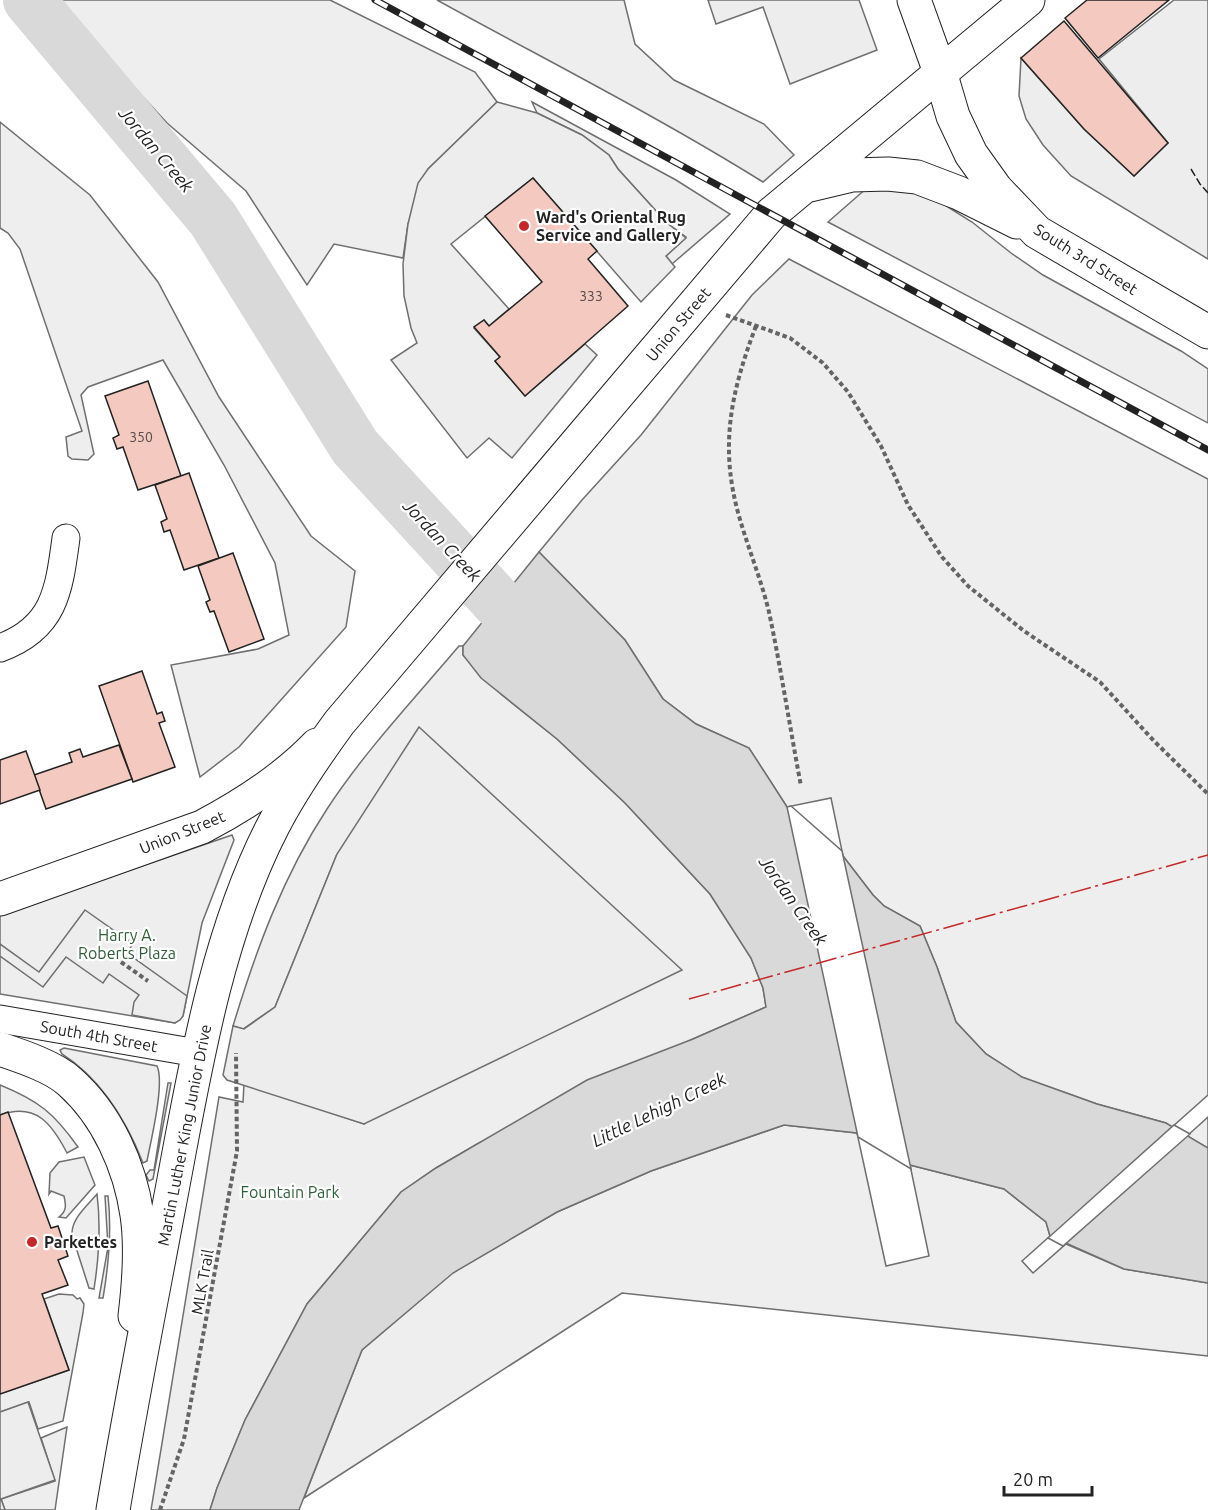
<svg xmlns="http://www.w3.org/2000/svg" width="1208" height="1510" font-family="Ubuntu,sans-serif">
<style>
.green{fill:#eee;stroke:#6f6f6f;stroke-width:1.5}
.parking{fill:#ededed;stroke:#6f6f6f;stroke-width:1.5}
.water{fill:#d9d9d9;stroke:#6f6f6f;stroke-width:1.5}
.pier{fill:#fff;stroke:#6f6f6f;stroke-width:1.5}
.lines{fill:none;stroke-linecap:round;stroke-linejoin:round}
.river{stroke:#d9d9d9;stroke-width:52}
.building{fill:#f3c9c0;stroke:#222;stroke-width:1.5}
.minor-casing{stroke:#222;stroke-width:29}
.tertiary-casing{stroke:#222;stroke-width:35}
.secondary-casing{stroke:#222;stroke-width:35}
.path{stroke:#646464;stroke-width:4;stroke-dasharray:4.5 3;stroke-linecap:butt}
.minor{stroke:#fff;stroke-width:27}
.tertiary{stroke:#fff;stroke-width:33}
.secondary{stroke:#fff;stroke-width:33}
.rail-casing{stroke:#222;stroke-width:7}
.rail{stroke:#fff;stroke-width:4.5;stroke-dasharray:14;stroke-linecap:butt}
.fence{stroke:#222;stroke-width:1.5;stroke-dasharray:8 3;stroke-linecap:butt}
.power{stroke:#c62828;stroke-width:1.5;stroke-dasharray:21 4.5 3 4.5;stroke-linecap:butt}
.poi-dot{fill:#c62828;stroke:#fff;stroke-width:2}
.labels{text-anchor:middle;stroke-width:4.5;stroke-linejoin:round;paint-order:stroke}
.number-label{font-size:14px;fill:#564c4a}
.poi-label{font-size:16px;font-weight:bold;fill:#222;stroke:#fff;text-anchor:start}
.street-label{font-size:16px;fill:#222;stroke:#fff}
.park-label{font-size:16px;fill:#2f5e38;stroke:#fff}
.water-label{font-size:18px;font-style:italic;fill:#222;stroke:#fff}
</style>
<rect width="100%" height="100%" fill="#fff"/>
<g class="green">
<polygon points="58,0 330,0 475,72 497,102 428,169 408,224 403,258 334,244 307,285 246,191 167,123 96,46"/>
<path d="M 437,0 L 624,0 L 635,44 L 674,80 L 764,124 L 794,155 L 763,182 C 657,116 546,60 437,0 Z"/>
<polygon points="532,102 676,180 730,214 672,264 666,256 686,237 667,223 618,169 609,155 582,135 537,113"/>
<polygon points="0,122 90,195 158,282 219,397 311,536 355,571 346,627 239,747 200,777 171,665 258,649 289,635 275,563 224,465 163,360 88,387 81,395 94,454 88,460 72,459 68,456 66,437 82,431 20,249 8,233 0,228"/>
<polygon points="868,187 927,194 972,222 1011,253 1043,275 1181,351 1208,369 1208,423 828,222"/>
<polygon points="789,259 1208,479 1208,1095 1172,1127 1166,1123 1097,1104 1021,1077 986,1054 956,1022 937,967 920,926 884,906 873,895 843,856 831,798 787,807 749,748 696,724 663,699 625,640 539,552 582,500 641,435 752,295"/>
<path d="M 459,646 L 463,646 L 463,655 L 502,695 L 557,739 L 625,803 L 710,894 L 751,958 L 763,988 L 766,1007 L 693,1039 L 479,1143 L 436,1168 L 401,1192 L 307,1304 L 245,1420 L 217,1488 L 210,1510 L 151,1510 L 219,1097 L 243,1102 L 244,1084 L 364,1124 L 337,854 L 275,1007 L 243,1029 L 233,1026 C 256,950 283,876 327,809 C 365,751 414,699 459,646 Z"/>
<polygon points="232,835 234,840 202,923 183,1016 175,1023 0,994 0,915"/>
<path d="M 64,1048 L 157,1066 C 165,1083 151,1140 147,1161 L 143,1163 C 126,1120 101,1079 62,1054 L 60,1050 Z"/>
<polygon points="168,1083 171,1083 153,1179 149,1181 146,1175 150,1170 154,1170"/>
<path d="M 0,1085 C 39,1101 54,1113 78,1147 L 67,1153 C 52,1124 36,1102 0,1115 Z"/>
<polygon points="1208,1117 1208,1148 1187,1136"/>
<polygon points="784,1125 857,1133 886,1266 929,1256 910,1165 1004,1189 1046,1222 1050,1236 1022,1261 1033,1273 1066,1244 1124,1269 1208,1283 1208,1356 622,1293 304,1498 362,1350 452,1273 557,1212 651,1171"/>
<path d="M 84,1157 L 95,1185 L 66,1218 L 59,1217 C 67,1211 66,1205 64,1196 L 51,1191 L 49,1194 L 50,1173 L 59,1162 Z"/>
<path d="M 97,1194 C 101,1226 99,1257 94,1289 L 89,1288 L 72,1235 C 71,1219 87,1206 97,1194 Z"/>
<path d="M 105,1196 L 108,1196 C 112,1231 109,1263 103,1298 L 99,1298 L 108,1247 Z"/>
<polygon points="59,1294 73,1295 77,1299 80,1298 84,1304 83,1313 63,1421 38,1429 29,1402 0,1412 0,1394 69,1370 44,1299"/>
<polygon points="67,1427 55,1510 5,1510 1,1499 55,1481 41,1438"/>
</g>
<g class="parking">
<polygon points="708,0 859,0 877,50 790,84 763,7 716,24"/>
<polygon points="1174,0 1208,0 1208,259 1071,176 1043,145 1026,119 1019,96 1021,58 1084,129 1134,176 1168,143 1099,59"/>
<polygon points="497,102 537,113 582,135 609,155 618,169 667,223 686,238 666,256 675,267 641,302 533,178 451,244 509,309 489,326 484,320 474,328 500,357 495,361 525,396 585,344 597,355 512,458 489,438 467,458 391,360 417,343 411,328 404,296 403,264 408,224 418,183 428,169"/>
<polygon points="419,727 682,970 364,1124 227,1080 223,1075 233,1026 244,1029 275,1007 337,854"/>
<polygon points="85,910 133,944 127,953 187,996 183,1016 180,1020 175,1023 132,1015 134,1002 139,995 109,974 103,983 66,957 43,987 0,956 0,944 39,972"/>
<polygon points="28,1402 55,1480 1,1499 5,1510 0,1510 0,1412"/>
</g>
<polygon class="water" points="539,552 625,640 663,699 696,724 749,748 787,807 843,856 873,895 884,906 920,926 937,967 956,1022 986,1054 1022,1077 1097,1104 1166,1123 1208,1148 1208,1283 1124,1269 1050,1236 1046,1222 1004,1189 910,1165 857,1133 784,1125 651,1171 557,1212 453,1273 362,1350 299,1510 210,1510 217,1488 245,1420 307,1304 401,1192 436,1168 587,1080 693,1039 766,1007 763,988 751,958 710,894 625,803 557,739 481,678 463,655 463,646"/>
<g class="pier">
<polygon points="791,806 842,851 911,1169 858,1137 787,807"/>
<polygon points="1174,1125 1190,1134 1063,1246 1048,1238"/>
</g>
<g class="lines">
<polyline class="river" points="29,0 213,219 355,447 547,656"/>
</g>
<g class="building">
<polygon points="1087,0 1169,0 1098,58 1065,18"/>
<polygon points="1064,21 1168,143 1134,176 1084,129 1021,58"/>
<polygon points="533,178 597,251 588,259 628,306 525,396 495,361 500,357 474,327 484,320 489,326 542,282 485,216"/>
<polygon points="148,381 181,476 138,490 123,447 117,449 113,438 119,435 105,396"/>
<polygon points="189,473 219,558 184,570 170,530 164,532 161,522 167,519 155,485"/>
<polygon points="233,553 264,639 229,652 214,611 210,612 206,602 210,600 198,566"/>
<polygon points="142,671 157,714 162,712 165,721 159,723 175,767 133,782 99,686"/>
<polygon points="119,745 132,779 46,809 34,775 72,762 69,753 80,749 83,757"/>
<polygon points="26,751 40,790 0,804 0,760"/>
<polygon points="8,1112 51,1228 58,1226 68,1256 58,1260 68,1285 42,1294 69,1370 0,1394 0,1115"/>
</g>
<g class="lines">
<defs>
<g id="minor">
<path d="M 0,648 C 55,628 59,590 66,538"/>
<polyline points="0,1019 197,1053"/>
</g>
<g id="tertiary">
<path d="M 0,899 L 202,827 C 244,805 284,779 317,745"/>
<path d="M 0,1049 C 21,1056 54,1067 70,1082 C 107,1115 130,1166 137,1215 C 142,1248 139,1283 135,1316"/>
</g>
<g id="secondary">
<polyline points="914,0 940,72 953,116 971,154 996,189 1037,232 1208,332"/>
<polyline points="810,185 852,175 888,174 917,177 959,193 1017,222"/>
<path d="M 113,1510 C 130,1408 150,1307 169,1206 C 193,1081 214,940 273,826 C 292,789 315,756 339,723 L 771,214 L 1028,0"/>
</g>
</defs>
<use href="#minor" class="minor-casing"/>
<use href="#tertiary" class="tertiary-casing"/>
<use href="#secondary" class="secondary-casing"/>
<g class="path">
<polyline points="726,315 790,338 823,363 848,392 881,446 908,505 942,557 968,586 1024,631 1100,682 1154,741 1208,794"/>
<path d="M 756,326 C 731,392 719,446 739,516 C 748,548 761,579 769,612 C 781,669 790,728 801,786"/>
<polyline points="121,962 148,981"/>
<polyline points="160,1510 184,1439 237,1151 236,1053"/>
</g>
<use href="#minor" class="minor"/>
<use href="#tertiary" class="tertiary"/>
<use href="#secondary" class="secondary"/>
<defs>
<polyline id="rail" points="375,0 1208,450"/>
</defs>
<use href="#rail" class="rail-casing"/>
<use href="#rail" class="rail"/>
<polyline class="fence" points="1191,169 1200,184 1208,193"/>
<polyline class="power" points="689,999 1208,855"/>
</g>
<g class="poi-dot">
<circle cx="524" cy="226" r="6"/>
<circle cx="32" cy="1242" r="6"/>
</g>
<g class="labels">
<g class="number-label">
<text x="591" y="301">333</text>
<text x="141" y="442">350</text>
</g>
<g class="poi-label">
<text x="536" y="223">Ward's Oriental Rug<tspan x="536" dy="18">Service and Gallery</tspan></text>
<text x="44" y="1248">Parkettes</text>
</g>
<g class="street-label">
<text transform="translate(1086 259) rotate(32)" y="6">South 3rd Street</text>
<text transform="translate(678 324) rotate(-50)" y="6">Union Street</text>
<text transform="translate(182 832) rotate(-22)" y="6">Union Street</text>
<text transform="translate(99 1036) rotate(10)" y="6">South 4th Street</text>
<text transform="translate(184 1135) rotate(-79)" y="6">Martin Luther King Junior Drive</text>
<text transform="translate(202 1282) rotate(-80)" y="6">MLK Trail</text>
</g>
<g class="park-label">
<text x="127" y="941">Harry A.<tspan x="127" dy="18">Roberts Plaza</tspan></text>
<text x="290" y="1198">Fountain Park</text>
</g>
<g class="water-label">
<text transform="translate(156 150) rotate(50)" y="6">Jordan Creek</text>
<text transform="translate(442 541) rotate(47)" y="6">Jordan Creek</text>
<text transform="translate(793 901) rotate(55)" y="6">Jordan Creek</text>
<text transform="translate(659 1110) rotate(-26)" y="6">Little Lehigh Creek</text>
</g>
</g>
<path d="M1004 1486v9h88v-9" fill="none" stroke="#222222" stroke-width="3"/>
<text x="1013" y="1486" font-size="18" fill="#222222" stroke="#ffffff" stroke-width="4.5" paint-order="stroke">20 m</text>
</svg>
